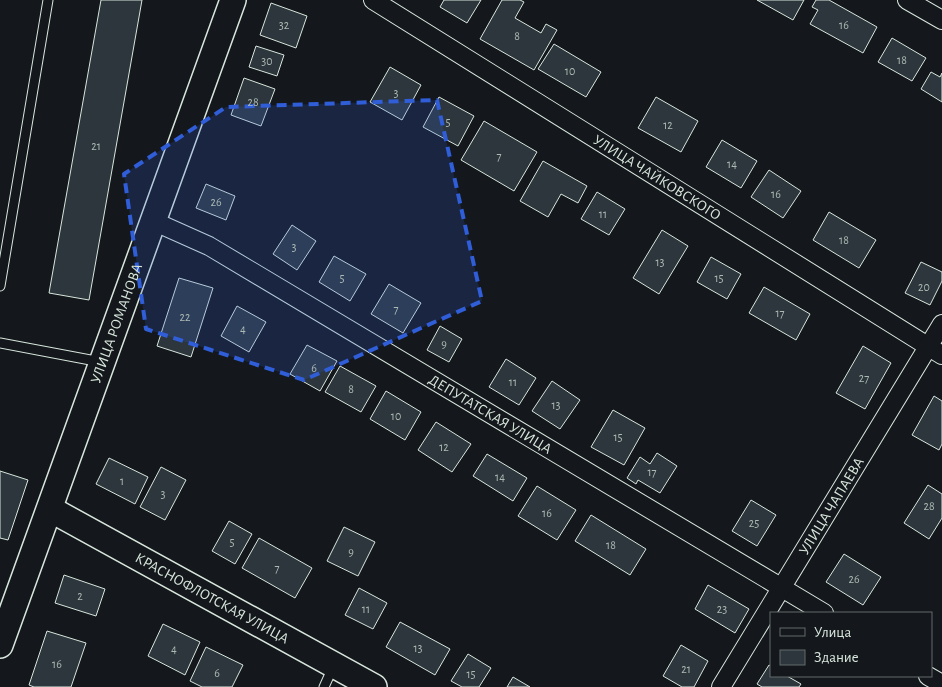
<svg xmlns="http://www.w3.org/2000/svg" width="942" height="687" font-family="'Alegreya Sans',sans-serif">
<style>
.building{fill:#2c363c;stroke:#d8e6dc}
.lines{fill:none;stroke-linecap:round;stroke-linejoin:round}
.lane-casing{stroke:#d8e6dc;stroke-width:11}
.street-casing{stroke:#d8e6dc;stroke-width:20}
.secondary-casing{stroke:#d8e6dc;stroke-width:28}
.lane{stroke:#14181c;stroke-width:9}
.street{stroke:#14181c;stroke-width:18}
.secondary{stroke:#14181c;stroke-width:25}
.marked{fill:#305dd8;fill-opacity:0.2;stroke:#305dd8;stroke-width:4;stroke-dasharray:10 6;stroke-linejoin:round}
.labels{text-anchor:middle;stroke-width:4;stroke-linejoin:round;paint-order:stroke}
.number-label{font-size:12px;fill:#adbab4}
.street-label{font-size:15px;fill:#d8e6dc;stroke:#14181c}
</style>
<rect width="100%" height="100%" fill="#14181c"/>
<g class="building">
<polygon points="101,0 142,0 89,300 49,293"/>
<polygon points="444,0 481,0 467,23 440,7"/>
<polygon points="502,0 520,0 524,2 515,18 541,33 546,24 557,30 534,70 480,39"/>
<polygon points="757,0 804,0 793,20"/>
<polygon points="816,0 829,0 877,27 863,53 810,24 818,10 812,7"/>
<polygon points="271,3 307,16 296,48 260,35"/>
<polygon points="892,38 926,58 912,81 878,62"/>
<polygon points="554,44 601,72 586,97 538,69"/>
<polygon points="256,46 284,55 277,76 249,67"/>
<polygon points="390,67 421,85 402,120 370,102"/>
<polygon points="931,72 940,77 942,73 942,102 921,89"/>
<polygon points="244,78 275,89 261,126 231,115"/>
<polygon points="439,97 474,116 458,146 423,127"/>
<polygon points="656,97 698,121 681,152 638,128"/>
<polygon points="484,121 537,152 514,191 461,160"/>
<polygon points="722,140 757,161 741,188 706,167"/>
<polygon points="543,161 587,186 578,203 561,194 548,217 520,201"/>
<polygon points="769,170 801,191 783,218 751,197"/>
<polygon points="206,184 235,196 226,220 196,208"/>
<polygon points="597,192 625,209 609,235 581,219"/>
<polygon points="829,212 876,240 859,268 813,240"/>
<polygon points="292,225 316,241 297,270 273,254"/>
<polygon points="662,230 688,246 659,294 633,278"/>
<polygon points="334,256 366,274 350,301 319,282"/>
<polygon points="711,257 741,274 727,299 697,282"/>
<polygon points="921,262 942,272 942,281 930,305 905,293"/>
<polygon points="179,278 213,288 191,357 157,346"/>
<polygon points="389,284 421,303 403,333 371,314"/>
<polygon points="764,287 810,314 796,340 749,313"/>
<polygon points="237,306 266,322 249,352 221,336"/>
<polygon points="440,326 462,339 449,362 427,350"/>
<polygon points="307,345 337,361 320,391 290,374"/>
<polygon points="863,346 891,363 865,409 836,393"/>
<polygon points="506,359 536,378 519,405 489,387"/>
<polygon points="340,366 376,386 361,412 325,392"/>
<polygon points="552,381 580,400 560,429 532,411"/>
<polygon points="386,391 421,412 405,440 370,419"/>
<polygon points="934,396 942,401 942,444 939,450 912,435"/>
<polygon points="613,410 645,428 624,465 591,447"/>
<polygon points="436,422 471,444 452,472 418,450"/>
<polygon points="657,453 677,466 660,493 638,480 636,484 627,478 640,457 650,464"/>
<polygon points="487,454 527,478 513,501 473,476"/>
<polygon points="109,458 148,477 135,504 96,484"/>
<polygon points="161,467 186,480 165,520 140,507"/>
<polygon points="0,471 28,480 8,540 0,538"/>
<polygon points="928,485 942,494 942,518 929,539 904,523"/>
<polygon points="537,486 576,510 557,540 518,516"/>
<polygon points="751,500 776,515 757,546 732,531"/>
<polygon points="591,515 646,549 630,575 575,541"/>
<polygon points="229,521 252,534 235,564 212,551"/>
<polygon points="344,527 375,542 358,576 327,561"/>
<polygon points="259,538 312,568 295,598 242,568"/>
<polygon points="844,554 881,577 863,605 826,582"/>
<polygon points="64,575 105,589 96,616 55,603"/>
<polygon points="708,585 749,609 735,633 695,609"/>
<polygon points="359,588 387,603 373,629 345,615"/>
<polygon points="400,622 450,649 435,675 386,647"/>
<polygon points="163,624 200,642 185,675 148,656"/>
<polygon points="47,631 86,643 71,687 34,687 29,685"/>
<polygon points="681,645 708,661 694,687 682,687 663,676"/>
<polygon points="206,647 243,665 232,687 202,687 190,681"/>
<polygon points="468,654 491,668 479,687 462,687 451,681"/>
<polygon points="769,665 771,666 771,676 787,676 801,684 799,687 762,687 757,684"/>
<polygon points="513,677 530,687 507,687"/>
</g>
<g class="lines">
<defs>
<g id="lane">
<polyline points="0,286 48,0"/>
<polyline points="0,343 101,362"/>
<polyline points="324,687 333,667"/>
</g>
<g id="street">
<path id="s1" d="M 373,0 L 942,355"/>
<polyline points="907,0 942,20"/>
<path id="s2" d="M 153,221 L 209,246 L 824,613"/>
<polyline points="928,676 942,684"/>
<path id="s3" d="M 721,687 L 942,324"/>
</g>
<g id="secondary">
<path id="s4" d="M 50,509 L 374,687"/>
<path id="s5" d="M 0,645 L 233,0"/>
</g>
</defs>
<use href="#lane" class="lane-casing"/>
<use href="#street" class="street-casing"/>
<use href="#secondary" class="secondary-casing"/>
<use href="#lane" class="lane"/>
<use href="#street" class="street"/>
<use href="#secondary" class="secondary"/>
</g>
<path class="marked" d="M 437,100 L 482,301 L 304,380 L 146,329 L 124,174 L 226,107 Z"/>
<g class="labels">
<g class="number-label">
<text x="284" y="29">32</text>
<text x="844" y="29">16</text>
<text x="517" y="40">8</text>
<text x="902" y="64">18</text>
<text x="267" y="65">30</text>
<text x="570" y="75">10</text>
<text x="396" y="97">3</text>
<text x="253" y="106">28</text>
<text x="448" y="126">5</text>
<text x="668" y="129">12</text>
<text x="96" y="150">21</text>
<text x="499" y="160">7</text>
<text x="732" y="168">14</text>
<text x="776" y="198">16</text>
<text x="216" y="206">26</text>
<text x="603" y="218">11</text>
<text x="844" y="244">18</text>
<text x="294" y="251">3</text>
<text x="660" y="266">13</text>
<text x="342" y="282">5</text>
<text x="719" y="282">15</text>
<text x="924" y="291">20</text>
<text x="396" y="313">7</text>
<text x="780" y="317">17</text>
<text x="185" y="321">22</text>
<text x="243" y="333">4</text>
<text x="444" y="348">9</text>
<text x="314" y="372">6</text>
<text x="864" y="382">27</text>
<text x="513" y="386">11</text>
<text x="351" y="393">8</text>
<text x="556" y="409">13</text>
<text x="396" y="420">10</text>
<text x="618" y="441">15</text>
<text x="444" y="451">12</text>
<text x="652" y="476">17</text>
<text x="500" y="481">14</text>
<text x="122" y="485">1</text>
<text x="163" y="498">3</text>
<text x="929" y="510">28</text>
<text x="547" y="517">16</text>
<text x="754" y="527">25</text>
<text x="232" y="546">5</text>
<text x="611" y="549">18</text>
<text x="351" y="556">9</text>
<text x="277" y="572">7</text>
<text x="854" y="583">26</text>
<text x="80" y="600">2</text>
<text x="366" y="613">11</text>
<text x="722" y="613">23</text>
<text x="418" y="652">13</text>
<text x="174" y="653">4</text>
<text x="57" y="668">16</text>
<text x="686" y="673">21</text>
<text x="217" y="677">6</text>
<text x="471" y="678">15</text>
</g>
<g class="street-label">
<text dy="5" stroke="none"><textPath href="#s1" startOffset="335">УЛИЦА ЧАЙКОВСКОГО</textPath></text>
<text dy="5" stroke="none"><textPath href="#s5" startOffset="342">УЛИЦА РОМАНОВА</textPath></text>
<text dy="5" stroke="none"><textPath href="#s2" startOffset="389">ДЕПУТАТСКАЯ УЛИЦА</textPath></text>
<text dy="5" stroke="none"><textPath href="#s3" startOffset="212">УЛИЦА ЧАПАЕВА</textPath></text>
<text dy="5" stroke="none"><textPath href="#s4" startOffset="185">КРАСНОФЛОТСКАЯ УЛИЦА</textPath></text>
</g>
</g>
<rect x="770" y="612" width="162" height="65" fill="#14181c" stroke="#626a69"/>
<rect x="780" y="628" width="25" height="8" fill="#14181c" stroke="#626a69"/>
<text x="814" y="637" font-size="15" fill="#d8e6dc">Улица</text>
<rect x="780" y="650" width="25" height="15" fill="#2c363c" stroke="#626a69"/>
<text x="814" y="662" font-size="15" fill="#d8e6dc">Здание</text>
</svg>
